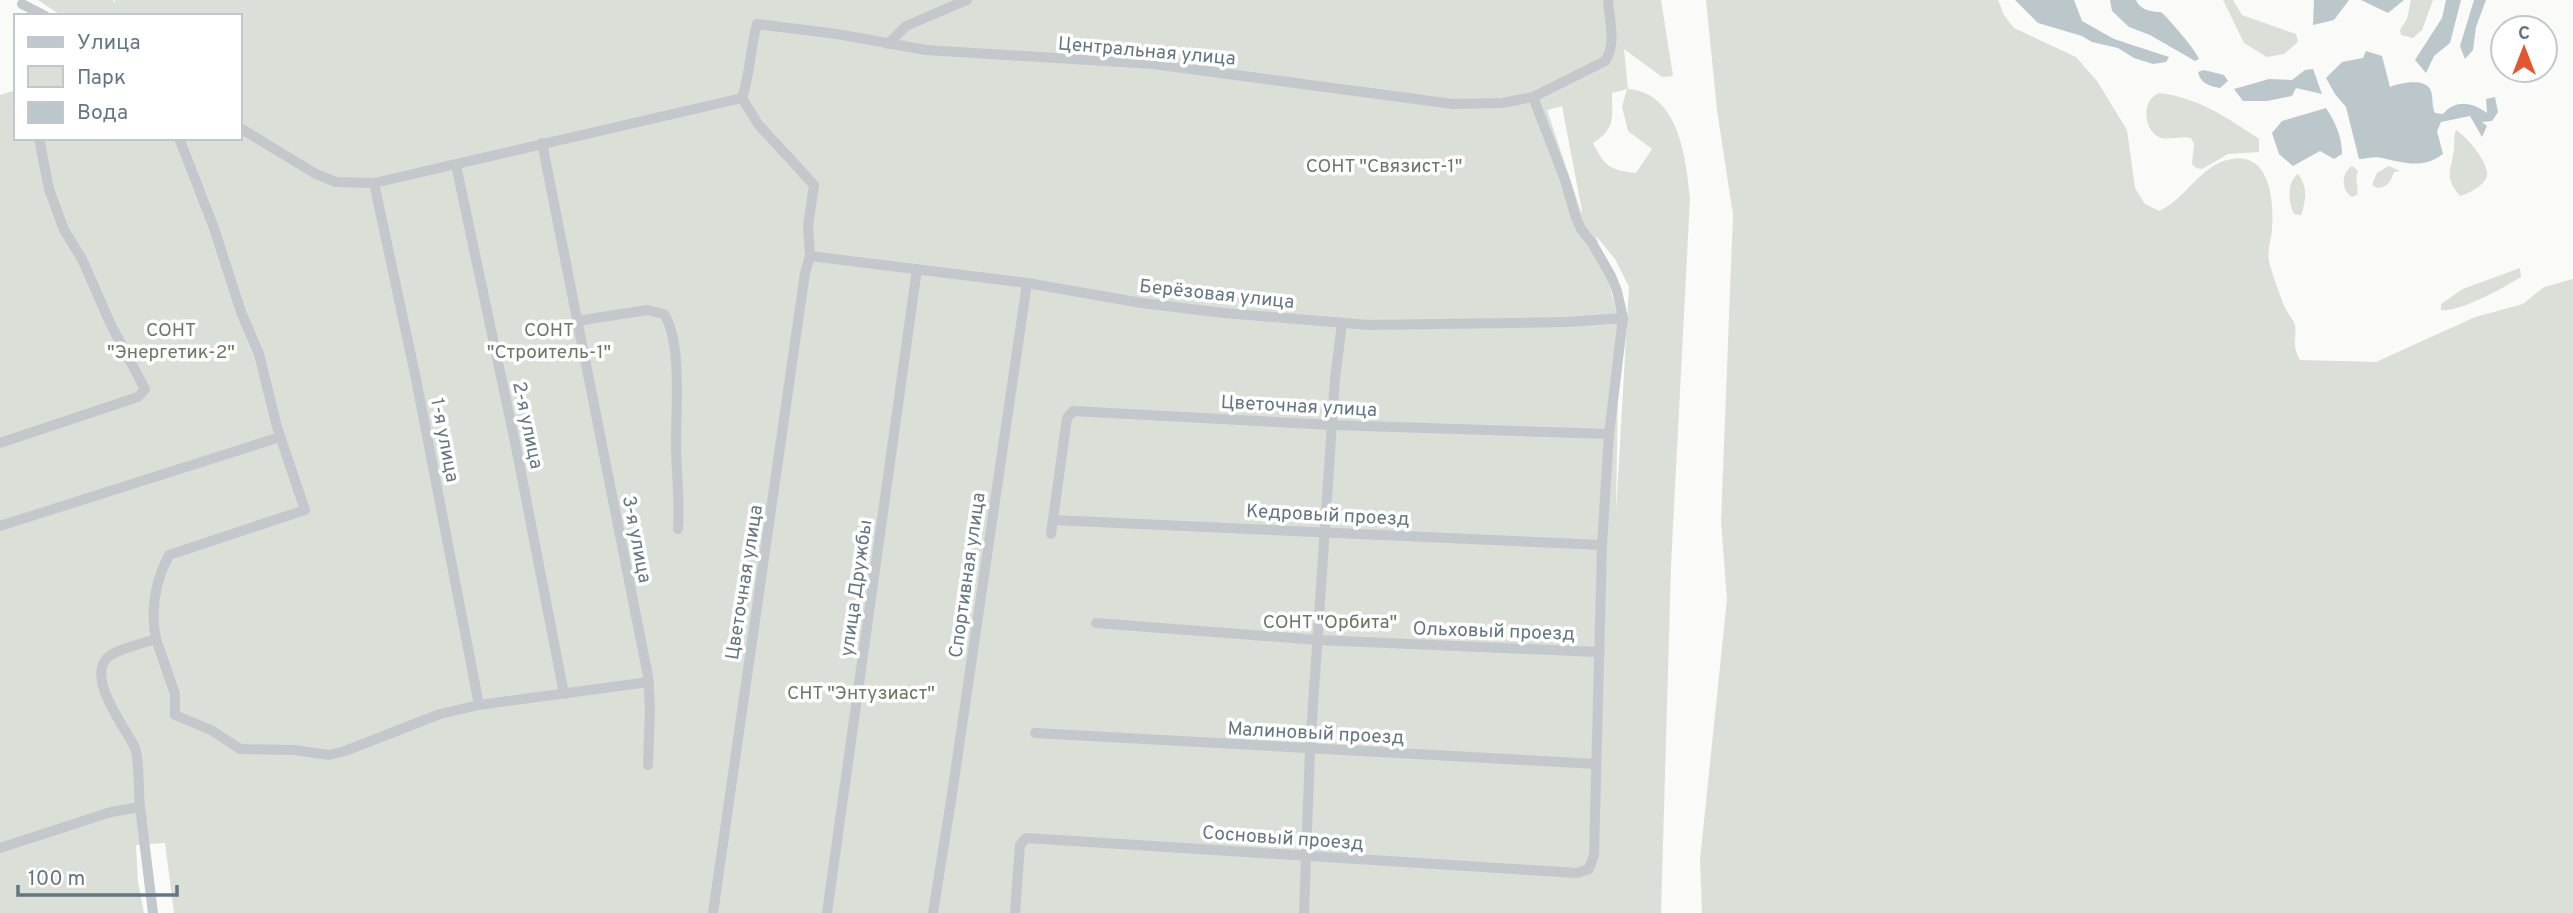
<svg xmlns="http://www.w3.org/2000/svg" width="2573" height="913" font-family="Overpass,sans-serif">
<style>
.green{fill:#dadfd7;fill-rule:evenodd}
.water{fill:#bbc7cb}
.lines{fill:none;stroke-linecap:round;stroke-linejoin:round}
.minor{stroke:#c3c8cc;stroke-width:10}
.labels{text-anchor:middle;stroke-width:7;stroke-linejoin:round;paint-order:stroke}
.street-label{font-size:19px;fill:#657683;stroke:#fff}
.park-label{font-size:19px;fill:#687a64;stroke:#fff}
</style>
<rect width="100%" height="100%" fill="#fafaf8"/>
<g class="green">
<path d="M 38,0 L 113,0 L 115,3 L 115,0 L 1661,0 L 1673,76 L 1662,77 L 1624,49 L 1628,89 C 1679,93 1686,158 1690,198 L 1671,565 L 1661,913 L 174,913 L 165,843 L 136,845 L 138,882 L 144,913 L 0,913 L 0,95 L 16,90 L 16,138 L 240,138 L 240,16 L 62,16 ZM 1627,89 L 1622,107 L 1628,131 L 1652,149 L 1636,173 C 1610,170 1605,167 1593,143 C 1616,128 1612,118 1612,93 ZM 1562,106 L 1582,211 L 1581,212 L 1547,110 ZM 1596,236 L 1615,259 L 1629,287 L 1616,513 L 1619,321 Z"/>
<path d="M 1706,0 L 1998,0 L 2004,15 L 2014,28 L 2076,57 L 2097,81 L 2127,130 L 2135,188 L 2145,204 L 2159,211 C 2187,199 2199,165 2231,159 C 2271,152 2274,202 2272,230 C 2271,241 2267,249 2269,261 C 2271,270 2282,303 2287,311 C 2289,316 2294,320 2295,325 C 2297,340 2291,344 2300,360 L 2376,362 L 2475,317 L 2523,304 L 2544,287 L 2573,279 L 2573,913 L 1702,913 L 1700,860 L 1727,599 L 1721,522 L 1733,215 L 1717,110 Z"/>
<polygon points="2223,0 2233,0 2242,15 2296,34 2298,42 2284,54 2267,57 2244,43"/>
<polygon points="2411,0 2433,0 2422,30 2413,38 2401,35 2400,30 2407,19"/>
<path d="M 2159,93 C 2197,97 2228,118 2259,139 L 2259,152 L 2228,154 L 2202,169 L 2196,168 L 2192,164 L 2194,144 L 2191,138 C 2181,135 2165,142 2157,136 C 2143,126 2142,100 2159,93 Z"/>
<path d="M 2456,130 C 2466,136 2489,162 2487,176 C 2485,185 2468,194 2460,196 C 2442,174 2453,169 2454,147 C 2455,140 2453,137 2456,130 Z"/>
<path d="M 2352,166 L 2358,171 C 2354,179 2359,186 2357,195 L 2352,197 C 2341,190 2341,173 2352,166 Z"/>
<path d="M 2389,166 L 2400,171 L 2394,172 C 2391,181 2387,188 2377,188 L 2372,185 L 2377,173 Z"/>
<path d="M 2298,174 C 2308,187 2306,200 2301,215 L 2294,214 C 2288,203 2287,181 2298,174 Z"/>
<path d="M 2520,268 L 2521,277 C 2505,287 2458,313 2441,310 L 2441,304 L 2463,289 Z"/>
</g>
<g class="water">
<polygon points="2015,0 2074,0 2082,21 2114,39 2169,57 2166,62 2153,64 2134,58 2118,48 2092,42 2082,36 2038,23"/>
<path d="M 2110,0 L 2136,0 C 2140,10 2151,12 2161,12 C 2168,18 2196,50 2199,59 L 2195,61 L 2150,35 L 2129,27 L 2112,11 Z"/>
<polygon points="2314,0 2349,0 2334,20 2313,25"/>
<polygon points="2361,0 2404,0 2388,13"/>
<polygon points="2446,0 2461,0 2450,43 2434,56 2426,73 2415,60 2442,18"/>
<polygon points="2474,0 2486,0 2476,27 2473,50 2465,59 2460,46"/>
<path d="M 2366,51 L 2382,56 L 2390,87 C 2399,83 2424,78 2430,89 C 2434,96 2431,105 2435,113 L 2443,114 C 2456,99 2472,102 2487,113 L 2486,99 L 2495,97 L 2498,112 L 2492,121 L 2482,122 L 2487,126 L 2482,137 L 2470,116 L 2441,122 L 2437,131 L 2443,154 C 2423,169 2405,163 2382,158 C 2376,156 2366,159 2359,159 L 2346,107 L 2335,94 L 2326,78 L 2342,62 L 2363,58 Z"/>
<polygon points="2313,69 2322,94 2296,88 2292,96 2267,101 2243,101 2234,89 2269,79 2292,80 2305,70"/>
<path d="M 2204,70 L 2224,75 L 2228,81 L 2220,88 C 2209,86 2200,83 2198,72 Z"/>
<path d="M 2326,108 C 2335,122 2342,136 2342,154 L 2334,159 L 2320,151 L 2293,166 L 2279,154 L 2272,133 L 2282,121 Z"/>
</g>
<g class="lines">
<g class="minor">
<polyline points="22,4 45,16"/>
<polyline points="888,44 906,26 967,0"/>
<path d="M 240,128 L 316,174 L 336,182 L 374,183 L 742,98 C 750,76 750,49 757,24 L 837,34 L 926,50 L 1153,64 L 1453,104 L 1502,103 L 1533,97 L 1605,61 C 1617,44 1609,19 1608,0"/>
<polyline points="542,143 648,676 650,708 648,765"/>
<polyline points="456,165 516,447 564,694"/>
<polyline points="374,183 416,379 479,705"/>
<polyline points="810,256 1027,283 1142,303 1224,313 1369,325 1568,322 1623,318"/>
<path d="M 577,321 L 647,310 L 664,314 C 682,341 676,410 676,442 C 676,471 680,499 678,529"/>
<polyline points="0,443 138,397 145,389 111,325 82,259 64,230 49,189 39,138"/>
<polyline points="1053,520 1602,545"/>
<polyline points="0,526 280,437"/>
<polyline points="1051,534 1067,418 1073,411 1332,425 1609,434"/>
<polyline points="1096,623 1318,640 1598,652"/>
<polyline points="156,639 175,694 175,715 211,730 240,749 294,750 329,755 345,751 440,714 479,705 649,682"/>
<polyline points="1035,733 1596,764"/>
<path d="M 140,807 C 138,790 140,762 135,748 C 126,728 88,682 106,659 C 113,650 144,643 156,639 C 150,609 155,582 169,555 L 305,510 L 277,427 L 259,354 L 241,312 L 214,228 L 179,138"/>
<polyline points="0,848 111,812 140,807 153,913"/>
<polyline points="713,913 805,273 810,256 808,226 814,185 758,124 742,98"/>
<polyline points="827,913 917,269"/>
<polyline points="933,913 952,794 1027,283"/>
<polyline points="1015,913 1020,845 1026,838 1577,873 1589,869 1594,855 1602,545 1609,434 1623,318 1617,291 1611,276 1592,243 1581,229 1576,218 1565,180 1533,97"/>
<polyline points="1304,913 1310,750 1335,379 1342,323"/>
</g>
</g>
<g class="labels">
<g class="street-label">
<text transform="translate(1147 50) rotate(5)" y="7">Центральная улица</text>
<text transform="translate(1217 293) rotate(6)" y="7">Берёзовая улица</text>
<text transform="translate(1299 405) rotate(3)" y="7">Цветочная улица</text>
<text transform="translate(529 425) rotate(78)" y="7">2-я улица</text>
<text transform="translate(446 440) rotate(79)" y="7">1-я улица</text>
<text transform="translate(1328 514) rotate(3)" y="7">Кедровый проезд</text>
<text transform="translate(638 539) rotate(79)" y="7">3-я улица</text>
<text transform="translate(966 575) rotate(-82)" y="7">Спортивная улица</text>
<text transform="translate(743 582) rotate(-81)" y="7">Цветочная улица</text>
<text transform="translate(855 588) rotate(-82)" y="7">улица Дружбы</text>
<text transform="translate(1494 630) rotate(2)" y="7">Ольховый проезд</text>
<text transform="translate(1316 732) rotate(3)" y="7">Малиновый проезд</text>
<text transform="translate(1283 837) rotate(4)" y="7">Сосновый проезд</text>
</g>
<g class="park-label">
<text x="1384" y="172">СОНТ "Связист-1"</text>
<text x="171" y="336">СОНТ<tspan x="171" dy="22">"Энергетик-2"</tspan></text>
<text x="549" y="336">СОНТ<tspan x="549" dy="22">"Строитель-1"</tspan></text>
<text x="1330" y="628">СОНТ "Орбита"</text>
<text x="861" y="699">СНТ "Энтузиаст"</text>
</g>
</g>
<rect x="14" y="14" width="228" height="126" fill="#ffffff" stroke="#c1c8cd" stroke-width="2"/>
<rect x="28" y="37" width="35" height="10" fill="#c3c8cc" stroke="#c1c8cd" stroke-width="2"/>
<text x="77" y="49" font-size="21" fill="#657683">Улица</text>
<rect x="28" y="66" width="35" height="21" fill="#dadfd7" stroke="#c1c8cd" stroke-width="2"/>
<text x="77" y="84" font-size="21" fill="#657683">Парк</text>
<rect x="28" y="102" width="35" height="21" fill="#bbc7cb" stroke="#c1c8cd" stroke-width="2"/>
<text x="77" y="119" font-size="21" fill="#657683">Вода</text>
<g transform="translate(2524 49)"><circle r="33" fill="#ffffff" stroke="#c1c8cd" stroke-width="2"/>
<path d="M0-5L12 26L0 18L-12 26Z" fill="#e4572e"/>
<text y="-10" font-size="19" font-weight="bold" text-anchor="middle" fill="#657683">С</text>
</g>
<path d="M18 885v10h159v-10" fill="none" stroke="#657683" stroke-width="3.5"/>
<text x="28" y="885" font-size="21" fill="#657683" stroke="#ffffff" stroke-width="5" paint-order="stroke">100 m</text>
</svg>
